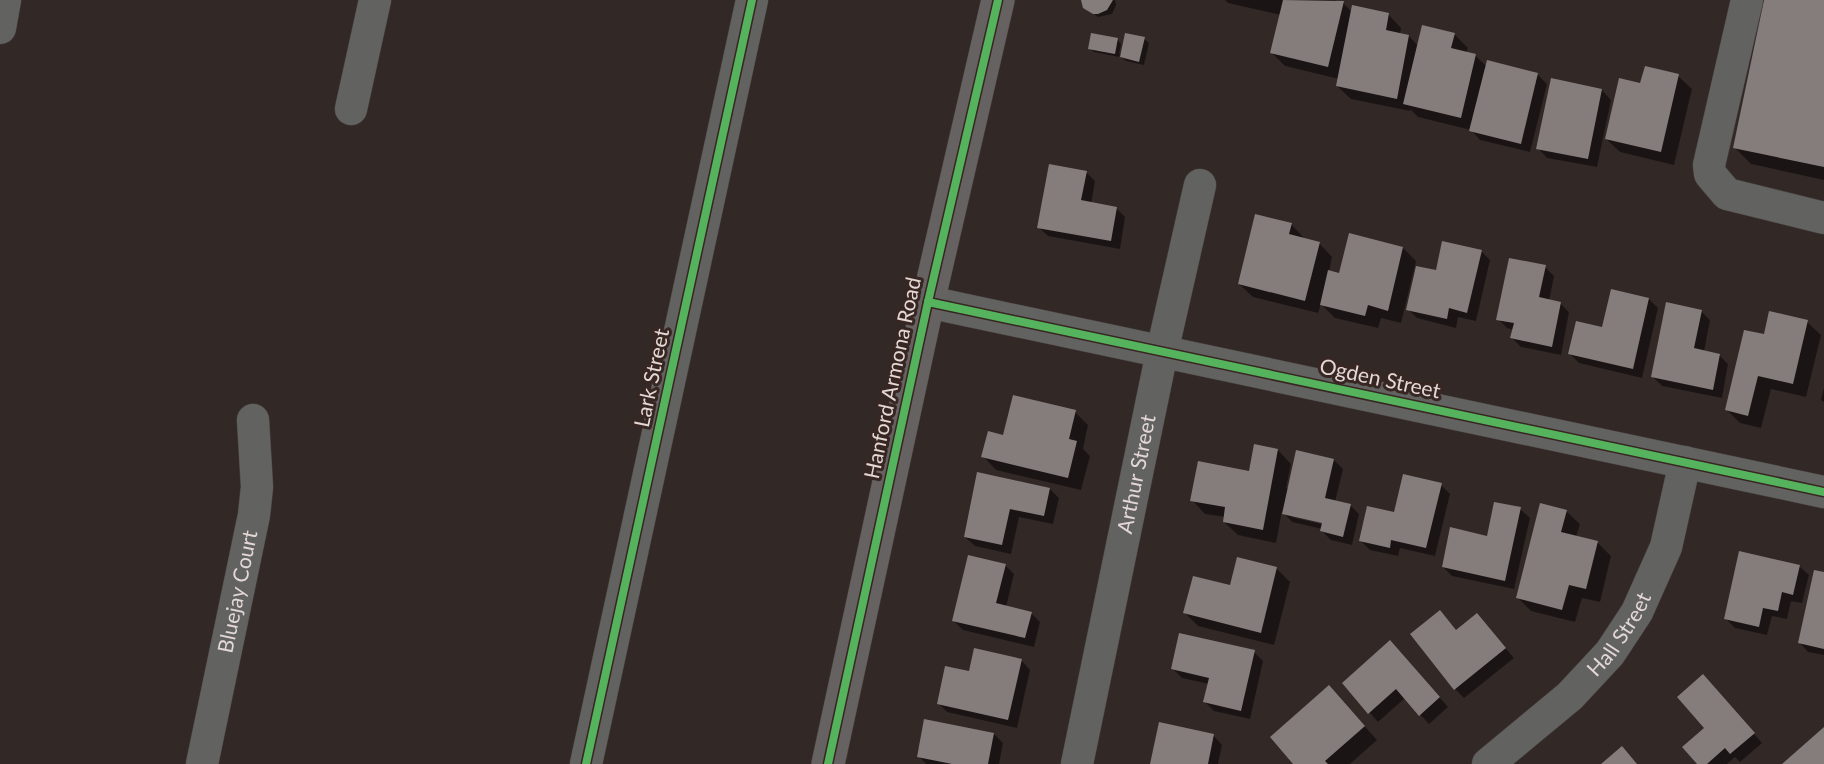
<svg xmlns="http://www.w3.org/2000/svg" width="1824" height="764" font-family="Lato,sans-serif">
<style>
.shadow{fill:#0007;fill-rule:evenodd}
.building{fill:#857d7b}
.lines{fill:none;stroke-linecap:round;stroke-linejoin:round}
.minor-casing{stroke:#4d4644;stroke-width:33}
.major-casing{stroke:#4d4644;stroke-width:34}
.minor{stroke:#626261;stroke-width:32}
.major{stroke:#656261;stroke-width:33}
.cycleway-casing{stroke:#372622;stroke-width:11}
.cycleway{stroke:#56b35d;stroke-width:8}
.labels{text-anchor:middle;stroke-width:6;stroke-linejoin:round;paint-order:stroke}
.street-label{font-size:21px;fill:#e3d8d5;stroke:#372622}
</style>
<rect width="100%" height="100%" fill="#322927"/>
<g class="shadow">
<polygon points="1082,0 1115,0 1116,5 1112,14 1098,17 1085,7"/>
<polygon points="1225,0 1334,0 1343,3 1352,12 1388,14 1401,28 1400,34 1409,36 1418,46 1454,34 1468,48 1466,53 1476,56 1487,67 1538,75 1547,84 1530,152 1480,140 1471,130 1418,117 1410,109 1410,111 1351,99 1337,86 1339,79 1285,66 1272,53 1281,15 1228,3"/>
<polygon points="1766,0 1824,0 1824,180 1751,164 1734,147"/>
<polygon points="1117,39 1121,44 1119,54 1122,55 1144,39 1149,43 1144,65 1126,61 1119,55 1119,57 1094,52 1089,48"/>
<polygon points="1678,76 1692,89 1674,165 1620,152 1606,139"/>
<polygon points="1602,90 1611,100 1597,167 1547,158 1538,148"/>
<polygon points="1086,172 1095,181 1091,204 1116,208 1125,217 1120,249 1048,236 1038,227"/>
<polygon points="1291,224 1304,238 1304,239 1319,243 1332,257 1329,272 1340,275 1403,248 1416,261 1401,323 1381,318 1378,328 1335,318 1321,304 1318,313 1253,297 1239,284"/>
<polygon points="1481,251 1490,260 1476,321 1458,317 1456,328 1417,318 1408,309 1437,272"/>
<polygon points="1545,267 1554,276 1549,301 1560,303 1569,312 1561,355 1521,347 1512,338 1514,330 1507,328 1498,319"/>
<polygon points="1649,299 1658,308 1642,378 1579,363 1570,354"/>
<polygon points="1701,311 1710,320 1704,352 1719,355 1728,364 1722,398 1662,386 1652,376"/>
<polygon points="1807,322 1821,335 1806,397 1771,389 1761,428 1740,423 1726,409 1765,336"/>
<polygon points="1824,388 1824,402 1821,400"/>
<polygon points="1075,412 1088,425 1083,449 1090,456 1081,490 996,470 983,456 1004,436"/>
<path d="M 1278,450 L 1291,464 L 1286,488 L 1289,489 L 1334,460 L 1343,469 L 1335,502 L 1350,505 L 1359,514 L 1352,545 L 1331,540 L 1322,531 L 1322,529 L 1292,522 L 1282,511 L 1276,543 L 1238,535 L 1224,522 L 1225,517 L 1205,514 L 1192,500 L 1250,473 ZM 1292,514 L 1329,523 L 1329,526 L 1292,517 Z"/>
<polygon points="979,474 1050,489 1059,498 1053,524 1019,517 1011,554 975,546 965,537"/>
<polygon points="1441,485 1450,494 1435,556 1400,548 1398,556 1370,550 1361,541 1395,514"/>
<polygon points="1520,509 1530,518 1514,589 1452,576 1443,567 1488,538"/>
<polygon points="1566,511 1580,524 1576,537 1597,542 1611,556 1600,602 1582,598 1575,622 1531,611 1518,598"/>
<polygon points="1005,565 1014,574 1006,607 1031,613 1040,622 1034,647 963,630 954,621"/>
<polygon points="1799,566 1809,575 1802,603 1791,601 1787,619 1772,616 1767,635 1735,628 1725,618"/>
<polygon points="1276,568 1290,582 1274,645 1198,626 1185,613 1231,587"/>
<polygon points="1824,573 1824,655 1808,652 1799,642"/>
<polygon points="1477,615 1514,658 1464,698 1455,689 1457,631"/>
<polygon points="1399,651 1448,707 1429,724 1405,698 1378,722 1344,683"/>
<polygon points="1254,652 1263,661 1250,719 1214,711 1205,702 1209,684 1182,678 1173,669"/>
<polygon points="1021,660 1030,670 1017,728 947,712 938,703"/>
<polygon points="1712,685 1762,743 1740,762 1735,757 1727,764 1699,764"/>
<polygon points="1342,701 1377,740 1350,764 1295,764"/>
<polygon points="994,734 1003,743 999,764 926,764 919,756"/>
<polygon points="1213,735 1222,745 1218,764 1151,764"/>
</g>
<g class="building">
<polygon points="1081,0 1113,0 1107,10 1098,14 1093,14 1083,8"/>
<polygon points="1283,0 1344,1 1328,67 1270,53"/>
<polygon points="1764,0 1824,0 1824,167 1733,148"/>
<polygon points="1352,5 1389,13 1386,30 1409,35 1397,99 1336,86"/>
<polygon points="1422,25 1455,33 1451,48 1476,54 1461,118 1403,104"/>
<polygon points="1091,33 1118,38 1115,54 1088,49"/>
<polygon points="1125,33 1145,37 1139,62 1120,57"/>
<polygon points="1487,60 1538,73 1521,144 1469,131"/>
<polygon points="1645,66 1679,74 1661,152 1605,139 1619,78 1640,83"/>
<polygon points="1551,78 1602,89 1588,159 1536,149"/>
<polygon points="1049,164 1087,171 1081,200 1117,207 1111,241 1037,228"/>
<polygon points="1255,214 1292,223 1289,234 1320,242 1305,301 1238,284"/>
<polygon points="1349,233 1403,247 1388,311 1368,305 1365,316 1320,305 1328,270 1339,273"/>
<polygon points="1442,241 1482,250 1467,313 1449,308 1447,319 1406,310 1416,266 1436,270"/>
<polygon points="1509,258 1546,265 1539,297 1561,302 1552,347 1510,338 1514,323 1496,320"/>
<polygon points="1611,289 1649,298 1633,369 1568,354 1576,321 1602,327"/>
<polygon points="1666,302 1702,310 1694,348 1720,354 1713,390 1651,377"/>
<polygon points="1769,311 1808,320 1793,384 1758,376 1748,416 1725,410 1744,330 1764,334"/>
<polygon points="1013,395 1076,410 1069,439 1077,441 1068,478 981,457 988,431 1003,435"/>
<polygon points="1254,444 1278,449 1263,530 1223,522 1225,507 1190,501 1198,461 1249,471"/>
<polygon points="1296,450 1334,459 1325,498 1351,504 1343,537 1320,531 1322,523 1282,514"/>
<polygon points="977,472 1050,488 1044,516 1010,509 1002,545 964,537"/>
<polygon points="1403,474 1442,483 1426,548 1391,540 1390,548 1359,541 1367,506 1394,512"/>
<polygon points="1494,502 1521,507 1505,581 1442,567 1450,527 1487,536"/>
<polygon points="1540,503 1567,510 1561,532 1598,541 1586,589 1569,585 1562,610 1516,598"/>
<polygon points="1739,551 1800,565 1793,595 1782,592 1778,611 1763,608 1759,627 1724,619"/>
<polygon points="968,555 1006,564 996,603 1032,612 1025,638 952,621"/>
<polygon points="1237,557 1277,567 1261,633 1183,613 1193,576 1230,585"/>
<polygon points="1814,570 1824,572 1824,649 1798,643"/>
<polygon points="1440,610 1456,630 1477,613 1506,648 1454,690 1410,634"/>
<polygon points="1179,633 1255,650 1241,711 1203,702 1209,678 1171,669"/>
<polygon points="1390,640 1440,697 1419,716 1396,689 1368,714 1342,683"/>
<polygon points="974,648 1022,659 1008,720 937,704 945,666 969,671"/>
<polygon points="1703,674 1755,733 1730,754 1725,748 1707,764 1697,764 1682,747 1704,728 1677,697"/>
<polygon points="1329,685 1365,726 1325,761 1328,764 1293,764 1270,737"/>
<polygon points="924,719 994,733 988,764 952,764 917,757"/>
<polygon points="1159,722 1214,734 1208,764 1150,764"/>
<polygon points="1824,727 1824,764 1782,764"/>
<polygon points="1622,746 1637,764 1601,764"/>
</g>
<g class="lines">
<defs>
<g id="minor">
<polyline points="1747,0 1709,165 1710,174 1727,194 1824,218"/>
<polyline points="0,28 5,0"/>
<polyline points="351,109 375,0"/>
<polyline points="928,302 1824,492"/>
<path id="s1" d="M 202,764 L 254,515 L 257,487 L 253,420"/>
<polyline points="586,764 752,0"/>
<path id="s2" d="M 1077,764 L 1162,352 L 1200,185"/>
<path id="s3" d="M 1488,764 L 1570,696 L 1610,653 L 1637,612 L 1666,547 L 1685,462"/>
</g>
<polyline id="major" points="828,764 928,302 998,0"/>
</defs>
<use href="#minor" class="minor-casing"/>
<use href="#major" class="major-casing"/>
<use href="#minor" class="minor"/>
<use href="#major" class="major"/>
<defs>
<g id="cycleway">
<polyline points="928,302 1824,492"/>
<polyline points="586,764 752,0"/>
<polyline points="828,764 928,302 998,0"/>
</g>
</defs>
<use href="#cycleway" class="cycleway-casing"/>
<use href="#cycleway" class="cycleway"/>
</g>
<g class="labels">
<g class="street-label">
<text transform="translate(652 378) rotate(-78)" y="7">Lark Street</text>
<text transform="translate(893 378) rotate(-78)" y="7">Hanford Armona Road</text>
<text transform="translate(1380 379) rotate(12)" y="7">Ogden Street</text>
<text dy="7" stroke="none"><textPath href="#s2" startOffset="296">Arthur Street</textPath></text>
<text dy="7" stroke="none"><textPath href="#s1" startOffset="176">Bluejay Court</textPath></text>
<text dy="7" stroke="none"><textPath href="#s3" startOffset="186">Hall Street</textPath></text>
</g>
</g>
</svg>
